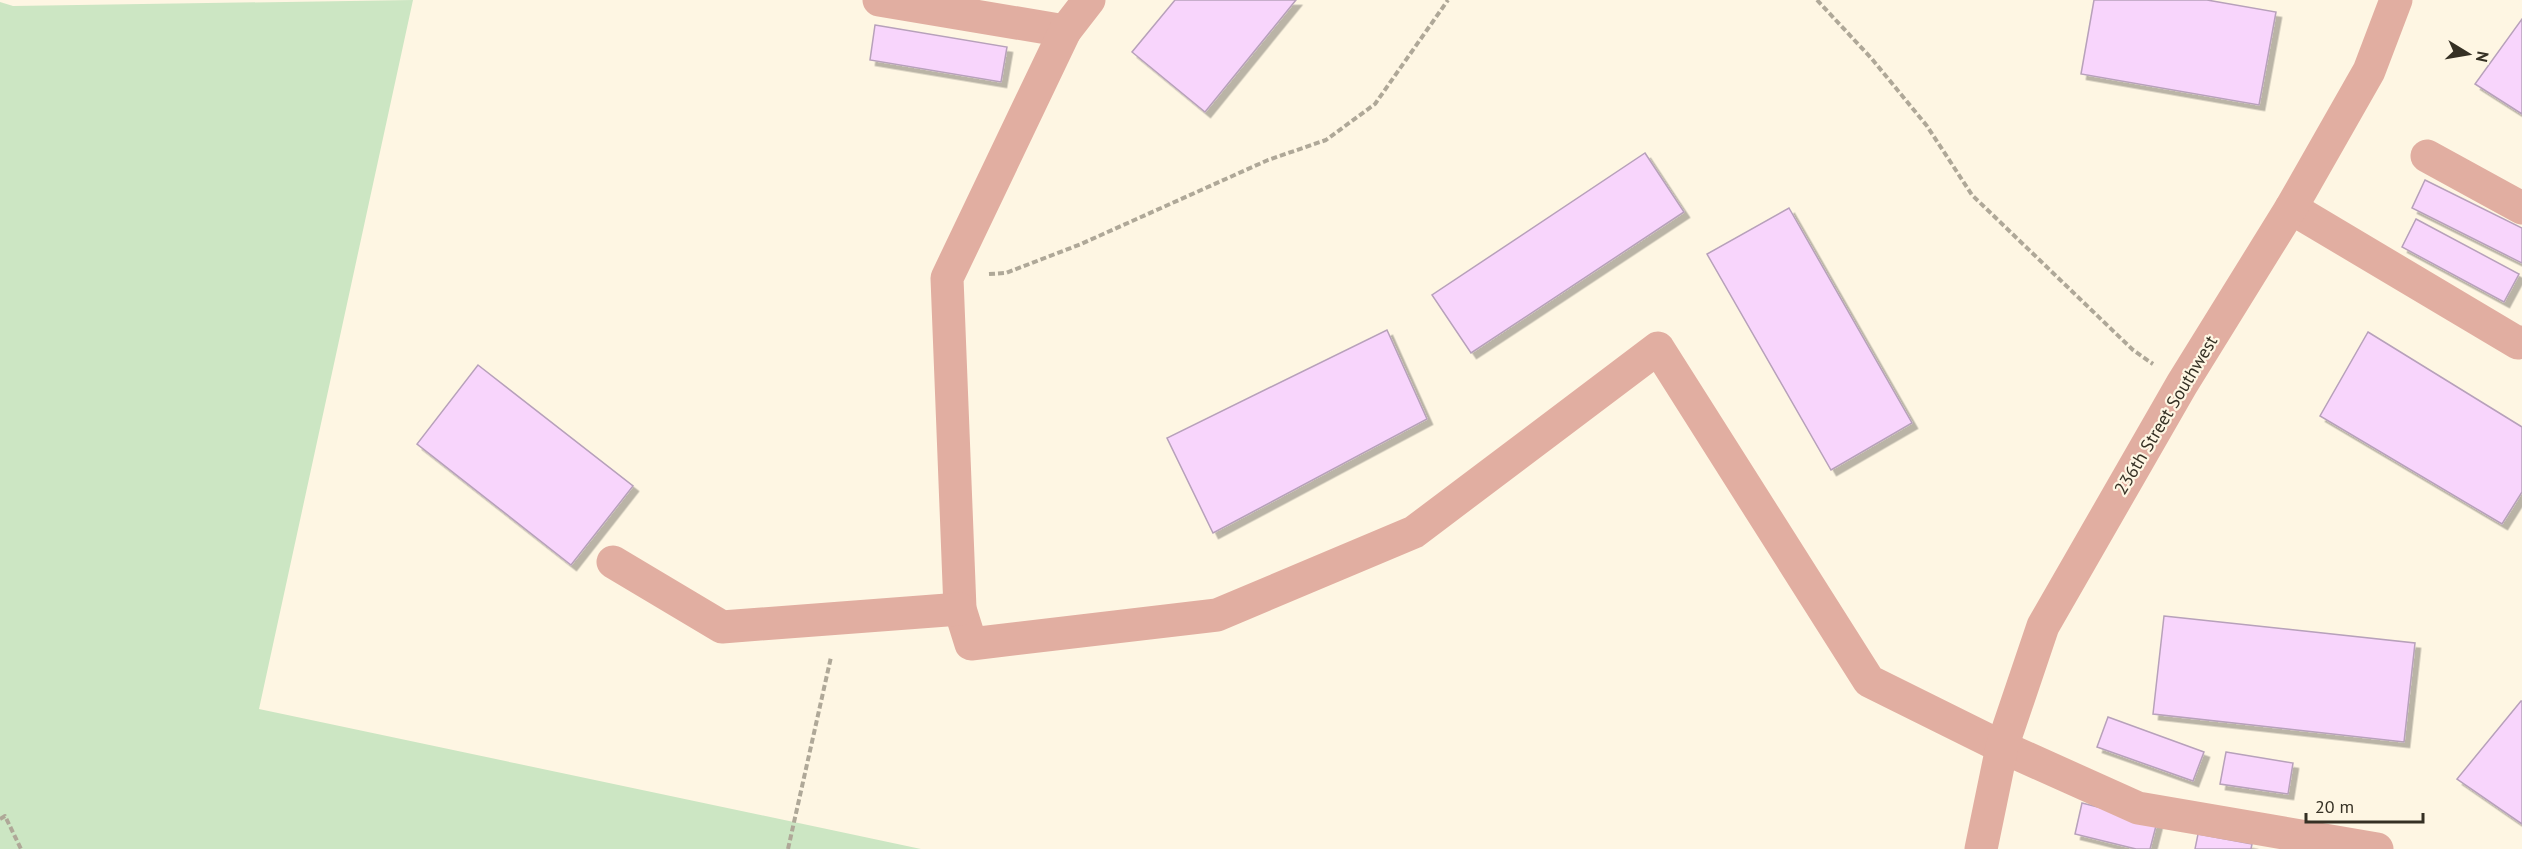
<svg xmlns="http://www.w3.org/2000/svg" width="2522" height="849" font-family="'PT Sans',sans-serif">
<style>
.green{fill:#cce6c3}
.building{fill:#f8d5fc;stroke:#b7a1ba;stroke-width:1.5;filter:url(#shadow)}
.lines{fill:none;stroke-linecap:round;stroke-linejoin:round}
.path{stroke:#afa898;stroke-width:4;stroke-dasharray:6 3;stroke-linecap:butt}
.minor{stroke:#e1aea1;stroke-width:33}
.labels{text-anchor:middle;stroke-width:4.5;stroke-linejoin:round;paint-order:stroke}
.street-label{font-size:18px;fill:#353024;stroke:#fef6e3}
</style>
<defs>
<filter id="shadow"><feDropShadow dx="5.5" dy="5.5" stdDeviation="0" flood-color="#0004"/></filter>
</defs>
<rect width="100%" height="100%" fill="#fef6e3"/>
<polygon class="green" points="413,0 259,709 921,849 0,849 0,2 13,6"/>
<g class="building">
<polygon points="1175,0 1296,0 1205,112 1132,52"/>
<polygon points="2094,0 2207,0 2276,12 2259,105 2081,74"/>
<polygon points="2522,19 2522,114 2475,84"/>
<polygon points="875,25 1007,47 1001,82 870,60"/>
<polygon points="1645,153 1684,212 1471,353 1432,295"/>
<polygon points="2425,180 2522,228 2522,263 2412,208"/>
<polygon points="1789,208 1912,423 1831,470 1707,254"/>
<polygon points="2416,219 2519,274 2504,302 2402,247"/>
<polygon points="1387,330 1427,419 1213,533 1167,438"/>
<polygon points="2368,332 2522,427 2522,492 2502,524 2320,416"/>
<polygon points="478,365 633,486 571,565 417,444"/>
<polygon points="2164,616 2415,643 2404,742 2153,714"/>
<polygon points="2521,701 2522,701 2522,824 2457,779"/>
<polygon points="2108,717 2204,752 2193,781 2097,747"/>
<polygon points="2226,752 2293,763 2288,794 2220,784"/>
<polygon points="2082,803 2157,822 2150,849 2136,849 2075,834"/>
<polygon points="2198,834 2252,844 2251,849 2195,849"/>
</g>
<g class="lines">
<g class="path">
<polyline points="1817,0 1872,59 1927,126 1972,195 2133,350 2153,364"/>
<polyline points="989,274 1006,273 1081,244 1268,160 1326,140 1375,104 1448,0"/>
<polyline points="0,819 5,816 21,849"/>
<polyline points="788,849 831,657"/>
</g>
<g class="minor">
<polyline points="879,0 1065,31"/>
<polyline points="1089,0 1065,31 947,278 960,609 971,644 1217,615 1414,532 1658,348 1869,681 2002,747 2138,808 2377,849"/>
<polyline points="2427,156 2522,208"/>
<polyline points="2291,208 2518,343 2522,342"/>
<polyline points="613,562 722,627 960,609"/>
<polyline points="1981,849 2002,747 2043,626 2182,384 2291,208 2369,71 2396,0"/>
</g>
</g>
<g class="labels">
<g class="street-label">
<text transform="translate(2166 415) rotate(-59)" y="6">236th Street Southwest</text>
</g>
</g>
<g transform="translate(2468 54) rotate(101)" stroke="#fef6e3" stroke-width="4.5" paint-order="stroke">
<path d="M0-4.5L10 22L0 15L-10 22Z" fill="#353024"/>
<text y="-9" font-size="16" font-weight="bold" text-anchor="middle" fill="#353024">N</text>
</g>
<path d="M2306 813v9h117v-9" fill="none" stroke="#353024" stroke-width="3"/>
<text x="2315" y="813" font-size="18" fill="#353024" stroke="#fef6e3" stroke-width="4.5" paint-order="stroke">20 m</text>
</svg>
